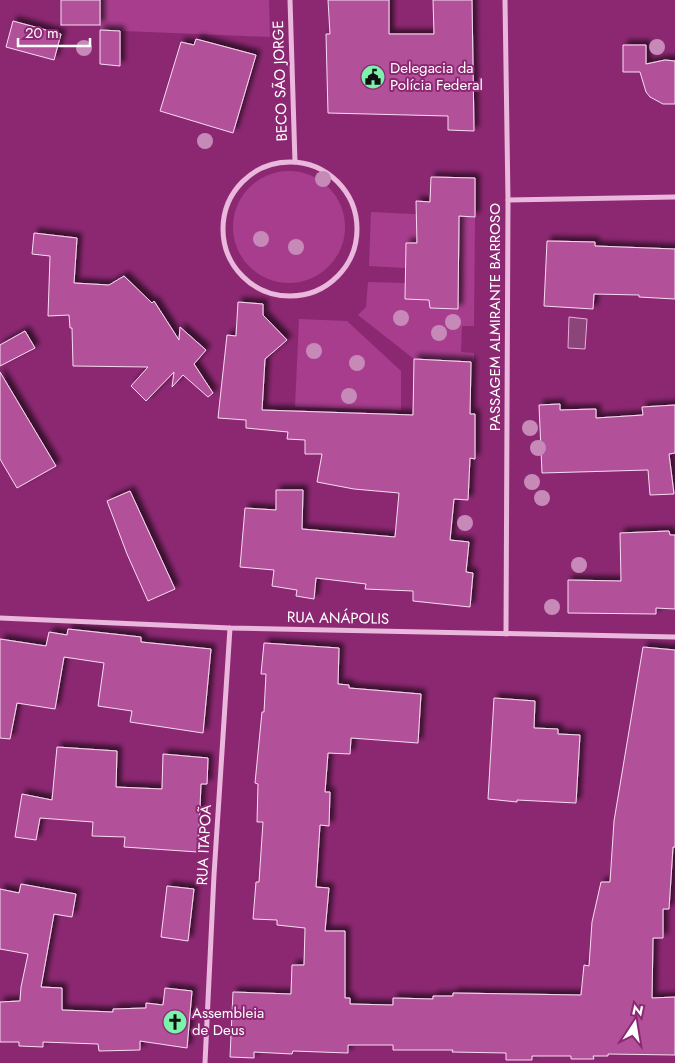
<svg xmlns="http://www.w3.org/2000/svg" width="675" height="1063" font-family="Jost,sans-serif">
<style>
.green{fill:#a83d8e}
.water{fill:#8c4579;stroke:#eaacdc}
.building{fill:#b2519a;stroke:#f8dbf1;filter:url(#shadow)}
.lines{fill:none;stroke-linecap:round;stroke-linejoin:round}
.minor{stroke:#eab7dd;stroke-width:5}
.tree{fill:#c78ab8}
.labels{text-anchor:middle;stroke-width:4;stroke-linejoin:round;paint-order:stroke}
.poi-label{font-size:15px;fill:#fff;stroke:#8c2872;text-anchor:start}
.street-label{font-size:15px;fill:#fff;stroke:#8c2872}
</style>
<defs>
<filter id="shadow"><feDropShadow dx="4.5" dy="-4.5" stdDeviation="2.5" flood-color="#0009"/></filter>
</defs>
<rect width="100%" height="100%" fill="#8c2872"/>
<g class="green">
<polygon points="100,0 269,0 270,37 100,30"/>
<circle cx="289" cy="227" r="56"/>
<polygon points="371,212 475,217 474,326 462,326 461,352 474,353 474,362 414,359 358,315 366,307 368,282 405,283 405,299 429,300 430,308 457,309 458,245 406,243 405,268 369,266"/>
<polygon points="299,319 347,321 401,371 401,410 295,407"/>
</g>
<polygon class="water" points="569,317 587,319 585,349 568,348"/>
<g class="building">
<rect x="61" y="0" width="39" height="25"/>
<polygon points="328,0 389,0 389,34 434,34 433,0 472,0 474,131 448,130 448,116 328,113 326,34 330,34"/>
<polygon points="13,21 61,34 54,60 6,47"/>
<polygon points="100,30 120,31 120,66 100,64"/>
<polygon points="196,39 256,55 233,133 160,111 181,42 194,45"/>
<polygon points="623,45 646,45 646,64 665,60 675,61 675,104 663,104 650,97 646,92 640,72 623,72"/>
<polygon points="431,177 475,178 475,217 459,216 458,309 430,308 429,300 405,299 406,243 417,243 416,201 430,202"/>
<polygon points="34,233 77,238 74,283 109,285 124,276 152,303 154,301 179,340 180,327 206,350 194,364 213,393 208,397 183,375 172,387 174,372 146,401 131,386 148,367 73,366 72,328 70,328 69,315 48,316 50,256 32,254"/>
<polygon points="547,241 595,242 595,246 675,249 675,299 639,297 639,295 594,294 593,309 544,306"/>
<polygon points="238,302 263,304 263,315 287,340 265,359 262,410 413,415 414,359 471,362 470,414 475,414 475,459 470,458 468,500 454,499 450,540 469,542 466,572 473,573 470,607 413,601 413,591 365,589 366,584 316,578 314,599 296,596 297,590 272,586 274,570 240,567 245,508 276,510 276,490 303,490 302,529 395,537 399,493 354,489 317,482 322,454 305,454 305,440 287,439 288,432 246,428 246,420 218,418 227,335 236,336"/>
<polygon points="25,331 35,348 0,366 0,345"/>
<polygon points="0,372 56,466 17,488 0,459"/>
<polygon points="560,404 560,410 596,409 596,418 643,415 642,407 675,405 675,453 669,454 674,494 650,495 648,470 542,473 539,405"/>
<polygon points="130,491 175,589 148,601 127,554 107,501"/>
<polygon points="669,531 670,535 675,535 675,609 656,608 656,614 568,613 568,580 621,581 620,533"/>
<polygon points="68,629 141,637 141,642 211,649 203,733 130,722 132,711 98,706 104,663 64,657 55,709 17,703 10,739 0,738 0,639 46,646 49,632 67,635"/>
<polygon points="264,643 339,648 338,684 349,685 349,688 421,694 418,743 351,738 350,754 328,753 325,792 330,792 329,826 320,825 316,887 329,888 325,931 345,931 345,998 350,998 350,1004 393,1005 393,998 433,999 433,996 453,996 453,993 581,995 584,965 589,966 592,922 601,882 610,882 614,821 643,647 675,650 675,847 673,847 669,909 663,909 663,938 653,938 652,998 675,997 675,1055 608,1054 608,1056 593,1056 594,1059 571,1059 571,1056 532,1056 532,1060 506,1060 506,1053 452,1052 453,1050 393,1050 393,1045 348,1045 348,1053 293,1051 292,1054 254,1052 254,1058 230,1057 233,992 291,994 292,965 304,965 305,928 277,925 277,920 253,919 256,882 259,882 263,822 257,822 258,784 255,783 262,712 264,712 266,674 261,674"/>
<polygon points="494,698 535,701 534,728 558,729 558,734 580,735 576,803 517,800 517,802 488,799"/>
<polygon points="57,747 117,751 116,787 162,789 163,754 208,758 207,784 201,784 198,852 124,847 125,837 92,836 93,822 40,818 36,840 15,837 22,794 52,800"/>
<polygon points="21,884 76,894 72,917 54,914 41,987 62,988 62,1010 113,1012 113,1009 146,1008 146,1003 163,1005 165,988 192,991 187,1048 140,1041 140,1050 99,1051 98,1044 43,1042 43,1047 19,1046 19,1042 0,1042 0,1002 20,1001 21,987 28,954 0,949 0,889 19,893"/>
<polygon points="167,886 194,889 188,941 161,937"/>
</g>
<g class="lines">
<g class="minor">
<polyline points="290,0 295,162"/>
<polyline points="505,0 508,200 506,634"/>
<circle cx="290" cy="229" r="67"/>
<polyline points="508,200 675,197"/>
<polyline points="0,618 230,628 675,637"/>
<polyline points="205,1063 214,875 230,628"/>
</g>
</g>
<g class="tree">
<circle cx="657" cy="47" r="8"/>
<circle cx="84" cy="48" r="8"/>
<circle cx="205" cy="141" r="8"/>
<circle cx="323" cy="179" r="8"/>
<circle cx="261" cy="239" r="8"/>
<circle cx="296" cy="247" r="8"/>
<circle cx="401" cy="318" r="8"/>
<circle cx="453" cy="322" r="8"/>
<circle cx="439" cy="333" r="8"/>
<circle cx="314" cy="351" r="8"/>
<circle cx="357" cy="363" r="8"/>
<circle cx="349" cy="396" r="8"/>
<circle cx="530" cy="428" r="8"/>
<circle cx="538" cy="448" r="8"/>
<circle cx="532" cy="482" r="8"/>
<circle cx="542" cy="498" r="8"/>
<circle cx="465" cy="523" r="8"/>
<circle cx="579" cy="565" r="8"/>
<circle cx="552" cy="607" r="8"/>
</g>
<defs>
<symbol id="civic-disc" viewBox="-11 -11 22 22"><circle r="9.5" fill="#7df2ad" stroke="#8c2872"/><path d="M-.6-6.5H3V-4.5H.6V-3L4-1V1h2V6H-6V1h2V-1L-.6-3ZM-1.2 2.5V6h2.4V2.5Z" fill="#111"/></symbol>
<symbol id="church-disc" viewBox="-11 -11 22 22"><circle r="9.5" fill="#7df2ad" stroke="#8c2872"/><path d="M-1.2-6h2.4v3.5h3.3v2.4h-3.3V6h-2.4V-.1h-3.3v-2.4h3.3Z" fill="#111"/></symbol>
</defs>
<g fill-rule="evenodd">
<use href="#civic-disc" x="359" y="63" width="28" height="28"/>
<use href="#church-disc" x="161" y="1008" width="28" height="28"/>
</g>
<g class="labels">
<g class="poi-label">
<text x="390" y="73">Delegacia da<tspan x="390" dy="17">Polícia Federal</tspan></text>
<text x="192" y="1018">Assembleia<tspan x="192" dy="17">de Deus</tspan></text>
</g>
<g class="street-label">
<text transform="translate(280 81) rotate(-92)" y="5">BECO SÃO JORGE</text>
<text transform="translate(495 317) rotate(-90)" y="5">PASSAGEM ALMIRANTE BARROSO</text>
<text transform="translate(338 618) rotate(1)" y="5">RUA ANÁPOLIS</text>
<text transform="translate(204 845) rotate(-87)" y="5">RUA ITAPOÃ</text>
</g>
</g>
<g transform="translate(635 1023) rotate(12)" stroke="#8c2872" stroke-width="4" paint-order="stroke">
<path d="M0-4L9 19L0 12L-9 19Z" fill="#ffffff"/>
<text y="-8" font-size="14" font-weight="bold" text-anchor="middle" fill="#ffffff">N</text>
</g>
<path d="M18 38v8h72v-8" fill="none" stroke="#ffffff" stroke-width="2.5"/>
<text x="25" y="38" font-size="15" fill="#ffffff" stroke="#8c2872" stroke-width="4" paint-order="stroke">20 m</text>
</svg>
